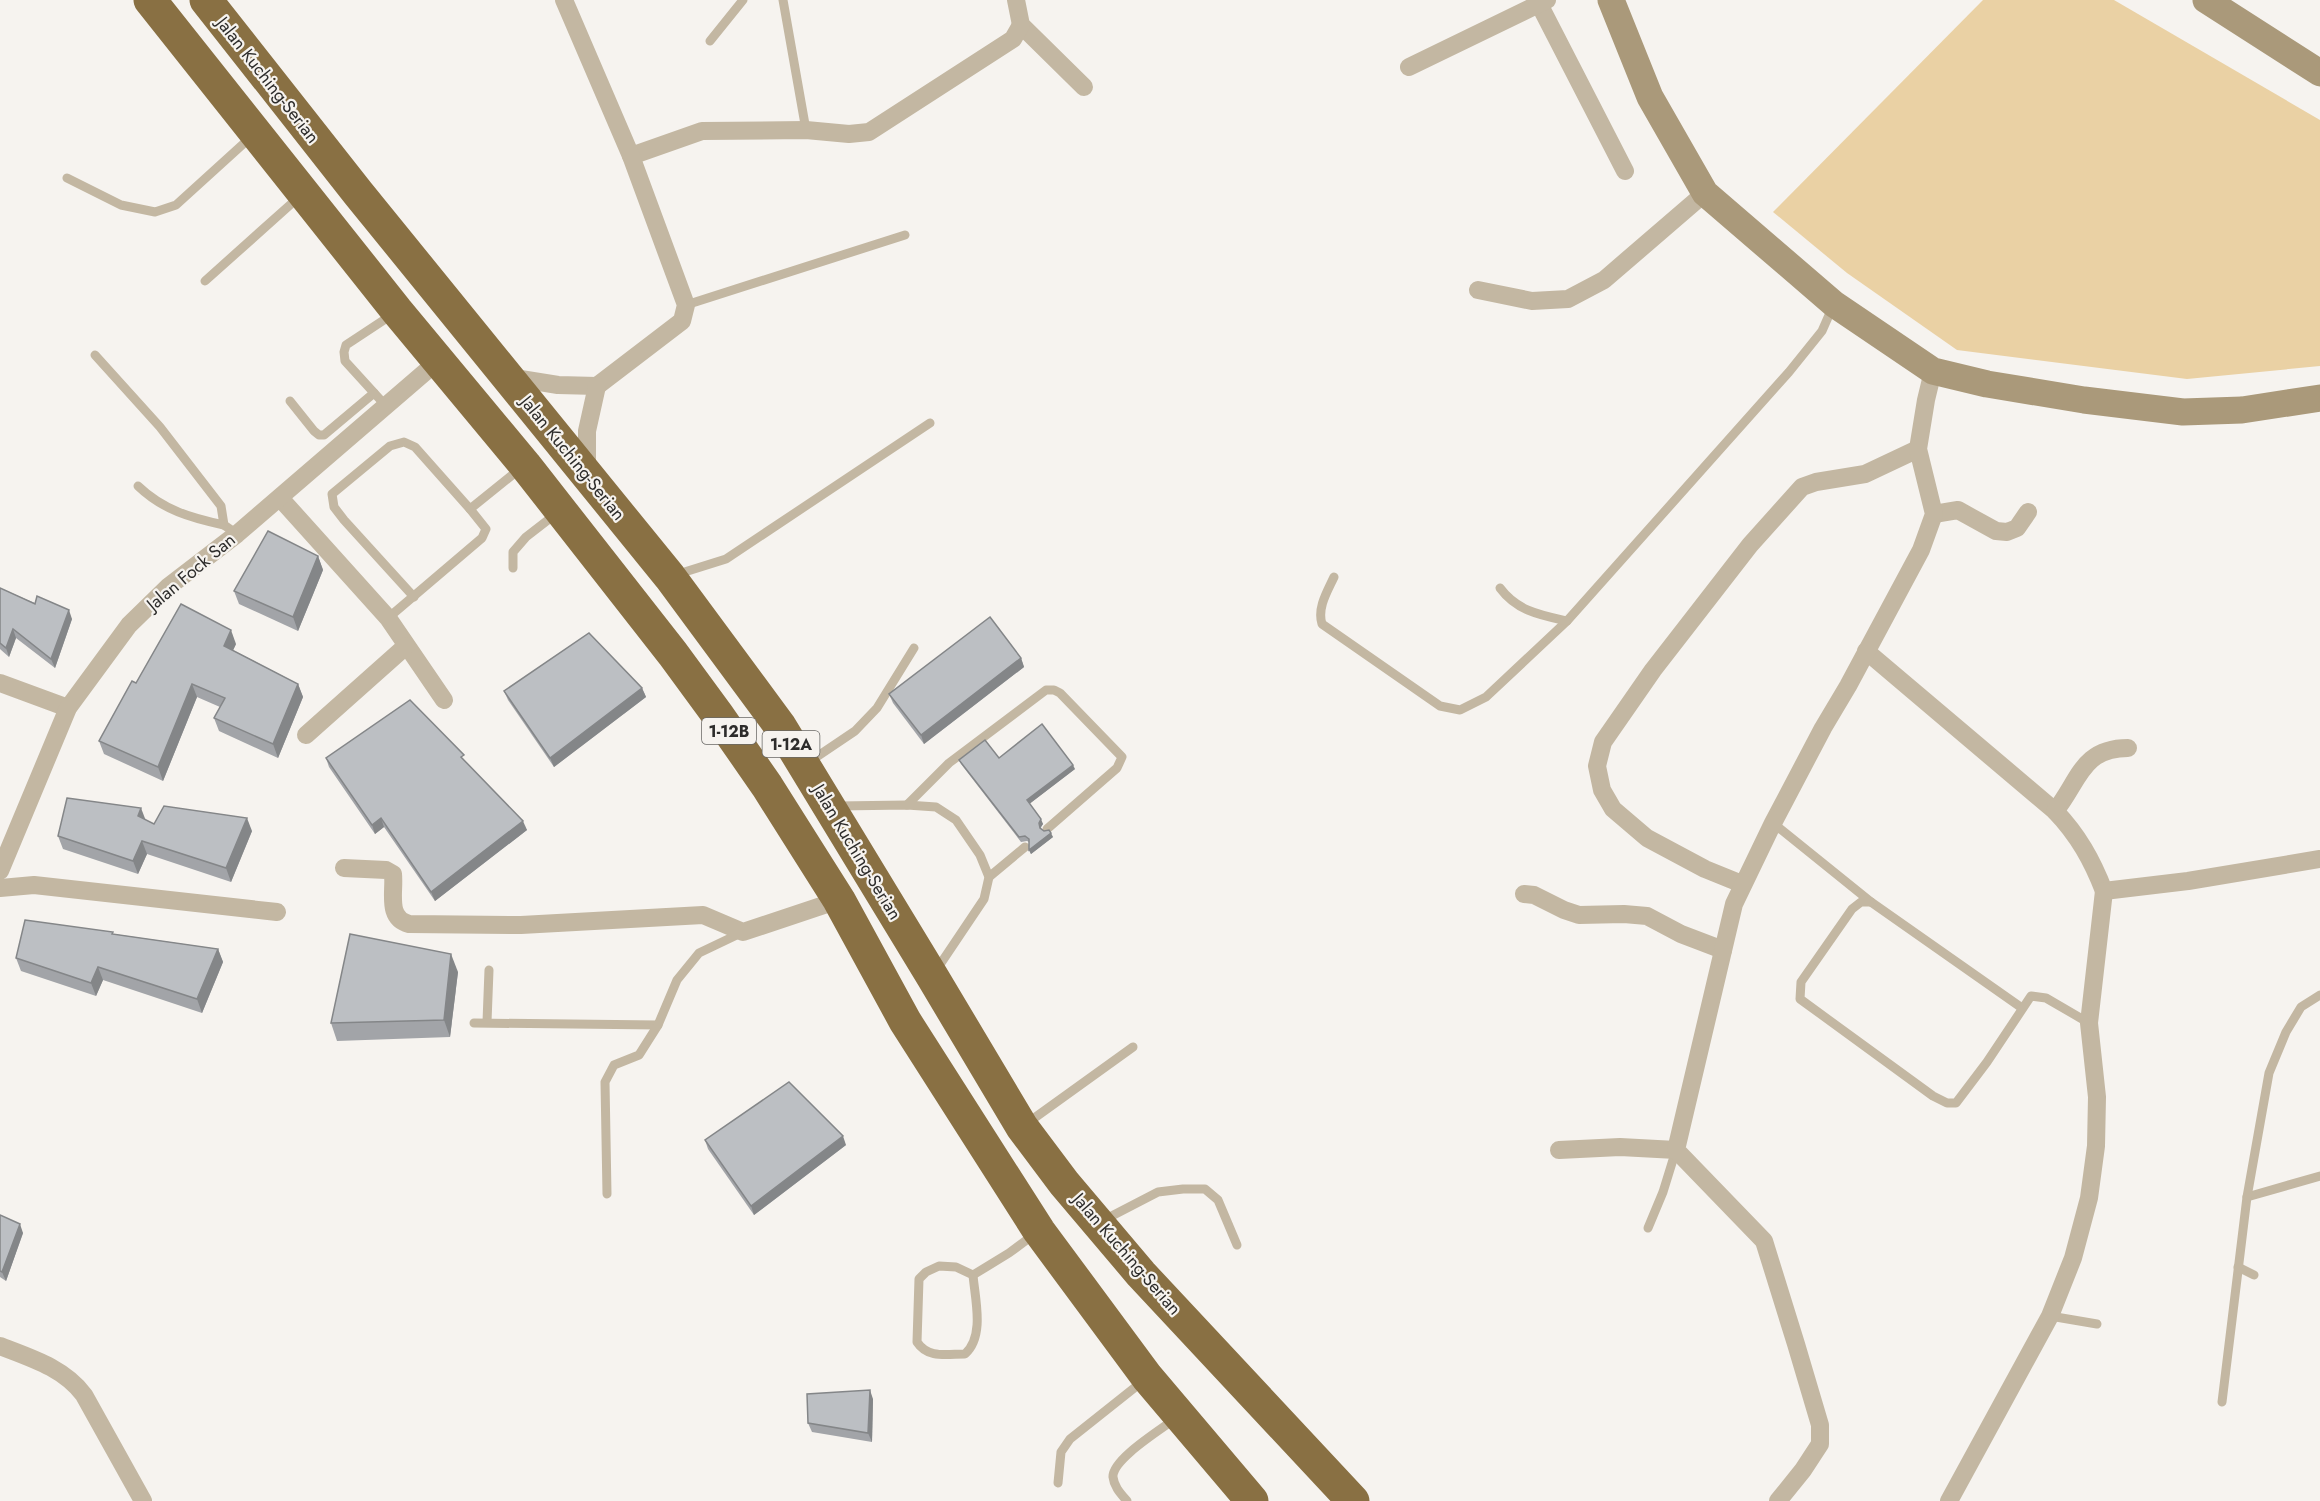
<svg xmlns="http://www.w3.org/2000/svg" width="2320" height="1501" font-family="Jost,sans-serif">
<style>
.green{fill:#ead1a4}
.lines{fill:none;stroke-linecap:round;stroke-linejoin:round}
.lane{stroke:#c3b7a2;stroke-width:9}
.street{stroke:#c3b7a2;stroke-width:18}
.secondary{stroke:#aa997a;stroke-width:27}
.highway{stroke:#897043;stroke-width:33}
.wall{fill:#a2a4a8}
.shaded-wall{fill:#848688}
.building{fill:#bcbfc3;stroke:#848688;stroke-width:1.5}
.labels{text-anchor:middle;stroke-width:4.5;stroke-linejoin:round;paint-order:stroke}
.shield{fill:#f6f3ef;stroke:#696866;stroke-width:1.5}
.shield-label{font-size:16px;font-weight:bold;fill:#2d2c2b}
.street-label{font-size:18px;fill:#2d2c2b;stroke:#f6f3ef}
</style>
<rect width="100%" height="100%" fill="#f6f3ef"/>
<polygon class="green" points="1983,0 2114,0 2320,120 2320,366 2187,379 1957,350 1847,273 1773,212"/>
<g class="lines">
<g class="lane">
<polyline points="783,0 806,130"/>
<polyline points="710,41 743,0"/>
<polyline points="67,178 121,205 155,212 176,205 252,136"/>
<polyline points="205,281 300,196"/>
<polyline points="686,305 905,235"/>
<polyline points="95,355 160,427 221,506 224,525 237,534"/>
<polyline points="290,401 314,431 319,435 324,435 374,393"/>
<polyline points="386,406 345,361 344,352 346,345 393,314"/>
<path d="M 138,486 C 163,510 191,518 224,525"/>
<polyline points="513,568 513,552 526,537 557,513"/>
<polyline points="675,575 726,559 930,423"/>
<path d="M 1334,577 C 1327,592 1317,608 1322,624 L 1440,706 L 1460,710 L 1486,697 L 1567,621 L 1789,372 L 1822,331 L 1833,306"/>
<path d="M 1500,588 C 1517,611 1540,615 1567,621"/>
<polyline points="414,597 344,520 334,507 332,494 390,446 404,442 415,447 470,509 521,468"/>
<polyline points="388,618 482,538 486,529 470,509"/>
<polyline points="809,762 855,731 877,708 914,648"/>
<polyline points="907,805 949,763 1046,690 1054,690 1060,693 1122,757 1117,768 1047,829"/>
<polyline points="838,806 907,805 936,807 956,820 980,855 989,877 984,899 935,972"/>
<polyline points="1773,823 1871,902 2022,1008"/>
<polyline points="989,877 1025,847"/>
<polyline points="1871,902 1861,902 1852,909 1801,982 1800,999 1933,1096 1947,1103 1956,1103 1987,1062 2031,996 2046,998 2089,1023"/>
<polyline points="487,1022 489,970"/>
<polyline points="474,1023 658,1025"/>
<polyline points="1026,1124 1133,1047"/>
<polyline points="607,1194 605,1082 614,1065 639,1055 658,1025 677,980 699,953 743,932"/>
<polyline points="2247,1197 2320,1176"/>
<polyline points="1102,1221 1158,1192 1183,1189 1205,1189 1218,1200 1237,1245"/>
<polyline points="1648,1228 1663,1192 1676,1150"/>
<path d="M 939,1266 L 956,1267 L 973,1275 C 975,1299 985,1336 965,1354 C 947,1354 928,1359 917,1342 L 919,1279 L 926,1272 Z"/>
<polyline points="2238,1267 2254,1275"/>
<polyline points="973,1275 1009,1253 1036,1233"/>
<polyline points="2050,1316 2097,1324"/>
<polyline points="2222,1402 2247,1197 2269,1073 2286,1032 2301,1007 2320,995"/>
<polyline points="1058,1483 1061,1452 1070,1439 1143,1381"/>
<path d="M 1127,1501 C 1121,1494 1114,1487 1113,1477 C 1112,1459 1162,1429 1176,1418"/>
</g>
<g class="street">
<polyline points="1016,0 1021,25 1084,87"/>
<polyline points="1537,0 1625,171"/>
<polyline points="1409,67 1547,0"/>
<polyline points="631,156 702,131 806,130 849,134 869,132 1013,39 1021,25"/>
<polyline points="1478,290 1532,301 1568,299 1604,280 1705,193"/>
<polyline points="508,377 558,385 597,386 682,321 686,305 631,156 564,0"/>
<polyline points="587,473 587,431 597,386"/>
<polyline points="280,498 388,618 444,700"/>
<polyline points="1934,514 1958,510 1996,531 2007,532 2017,528 2028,512"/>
<path d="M 1866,651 L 2055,811 C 2078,835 2092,860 2104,891 L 2188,881 L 2320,859"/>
<polyline points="0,683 68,708"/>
<polyline points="306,735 406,646"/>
<path d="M 2055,811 C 2079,782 2081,748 2128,748"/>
<path d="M 344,868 L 386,870 L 393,874 C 395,892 386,918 409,924 L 521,925 L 703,915 L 743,932 L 839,900"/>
<polyline points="0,871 68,708 129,625 168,587 237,534 438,361"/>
<polyline points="1742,884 1705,869 1647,838 1613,809 1602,790 1597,766 1603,742 1653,670 1750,545 1802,487 1816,482 1865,474 1918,449"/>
<polyline points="0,888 34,885 277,912"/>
<polyline points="1524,894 1534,895 1564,910 1579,915 1624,914 1647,916 1681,934 1723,950"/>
<polyline points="1559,1150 1620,1147 1676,1150"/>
<path d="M 0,1346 C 31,1358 64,1368 84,1395 L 143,1501"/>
<polyline points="1778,1501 1803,1470 1820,1444 1820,1425 1796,1344 1764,1241 1676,1150 1734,904 1773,823 1823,728 1848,686 1921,550 1934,514 1918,449 1926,400 1933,371"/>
<polyline points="1949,1501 2050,1316 2073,1258 2089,1198 2096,1146 2097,1097 2089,1023 2104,891"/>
</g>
<g class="secondary">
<polyline points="1611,0 1650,97 1705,193 1834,304 1933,371 1987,384 2084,400 2183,412 2242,410 2320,398"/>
<polyline points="2206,0 2320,73"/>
</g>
<g class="highway">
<polyline points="150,0 397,311 525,465 673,654 717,714 767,786 839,900 905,1021 1039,1231 1147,1377 1252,1501"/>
<polyline points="206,0 358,193 670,577 780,726 932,976 1022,1127 1064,1183 1141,1274 1353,1501"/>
</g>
</g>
<g class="wall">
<polygon points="318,556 323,570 298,631 239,604 234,591"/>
<polygon points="0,588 72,619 55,668 16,638 9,657 0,649"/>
<polygon points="236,644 233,650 298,684 303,697 278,758 219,731 214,718 220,707 197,697 163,781 104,754 99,741 136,683"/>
<polygon points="1021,658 1024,667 924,744 893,703 889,694"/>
<polygon points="642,688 646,697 554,767 508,700 504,691"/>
<polygon points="326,758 466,763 527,830 435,901 384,827 375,834 329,767"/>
<polygon points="999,758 1075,769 1029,804 1043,824 1041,827 1041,829 1053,837 1031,854 1029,850 1029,842 1027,841 1021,842 961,764 959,760"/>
<polygon points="154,824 252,831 231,882 147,854 138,874 63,849 58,836"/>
<polygon points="114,934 218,949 223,962 202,1013 103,980 96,996 21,971 16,958"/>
<polygon points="458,972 450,1037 337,1041 331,1023"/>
<polygon points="705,1140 846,1145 754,1215 708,1149"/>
<polygon points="0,1215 23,1233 6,1281 0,1277"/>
<polygon points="873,1399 872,1442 812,1432 808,1423"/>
</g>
<g class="shaded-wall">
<polygon points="318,556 323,570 298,631 293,617"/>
<polygon points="69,610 72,619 55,668 51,659"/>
<polygon points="13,629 16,638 9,657 6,648"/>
<polygon points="231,630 236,644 229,659 224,646"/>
<polygon points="1021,658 1024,667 924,744 921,735"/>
<polygon points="192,684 197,697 163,781 158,767"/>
<polygon points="298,684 303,697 278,758 273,744"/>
<polygon points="642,688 646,697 554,767 550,758"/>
<polygon points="1073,765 1075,769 1028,805 1027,800"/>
<polygon points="141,808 146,821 138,816"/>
<polygon points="247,818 252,831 231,882 226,868"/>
<polygon points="381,818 384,827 375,834 372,825"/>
<polygon points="1041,819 1043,824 1041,827 1042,833 1039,823"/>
<polygon points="523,821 527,830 435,901 431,892"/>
<polygon points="1051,833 1053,837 1031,854 1029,850"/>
<polygon points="142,841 147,854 138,874 133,861"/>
<polygon points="218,949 223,962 202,1013 197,999"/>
<polygon points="451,954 458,972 450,1037 444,1020"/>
<polygon points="98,967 103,980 96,996 91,983"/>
<polygon points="843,1136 846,1145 754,1215 751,1206"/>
<polygon points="20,1224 23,1233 6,1281 2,1272"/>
<polygon points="870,1390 873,1399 872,1442 868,1433"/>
</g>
<g class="building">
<polygon points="268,531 318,556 293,617 234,591"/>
<polygon points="0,588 35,604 37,596 69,610 51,659 13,629 6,648 0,643"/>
<polygon points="181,604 231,630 224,646 298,684 273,744 214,718 225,698 192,684 158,767 99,741 132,681 136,683"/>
<polygon points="990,617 1021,658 921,735 889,694"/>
<polygon points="589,633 642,688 550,758 504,691"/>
<polygon points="410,700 464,755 461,757 523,821 431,892 381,818 372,825 326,758"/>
<polygon points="1042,724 1073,765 1027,800 1041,819 1039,823 1040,828 1044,831 1049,830 1051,833 1029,850 1029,839 1025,836 1019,837 959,760 985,740 999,758"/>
<polygon points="67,798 141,808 138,816 154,824 164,806 247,818 226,868 142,841 133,861 58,836"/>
<polygon points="25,920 113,932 112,934 218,949 197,999 98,967 91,983 16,958"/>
<polygon points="350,934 451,954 444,1020 331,1023"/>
<polygon points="789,1082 843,1136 751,1206 705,1140"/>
<polygon points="0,1215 20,1224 2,1272 0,1271"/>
<polygon points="870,1390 868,1433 808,1423 807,1394"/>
</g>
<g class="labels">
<g class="shield">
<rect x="702" y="718" width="54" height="26" rx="4.5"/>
<rect x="762.5" y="731" width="57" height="26" rx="4.5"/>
</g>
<g class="shield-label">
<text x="729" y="737">1-12B</text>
<text x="791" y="750">1-12A</text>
</g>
<g class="street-label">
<text transform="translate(268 80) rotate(52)" y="6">Jalan Kuching-Serian</text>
<text transform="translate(573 458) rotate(51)" y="6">Jalan Kuching-Serian</text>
<text transform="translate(191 572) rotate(-40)" y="6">Jalan Fock San</text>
<text transform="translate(857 852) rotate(59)" y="6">Jalan Kuching-Serian</text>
<text transform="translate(1127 1254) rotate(49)" y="6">Jalan Kuching-Serian</text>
</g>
</g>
</svg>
